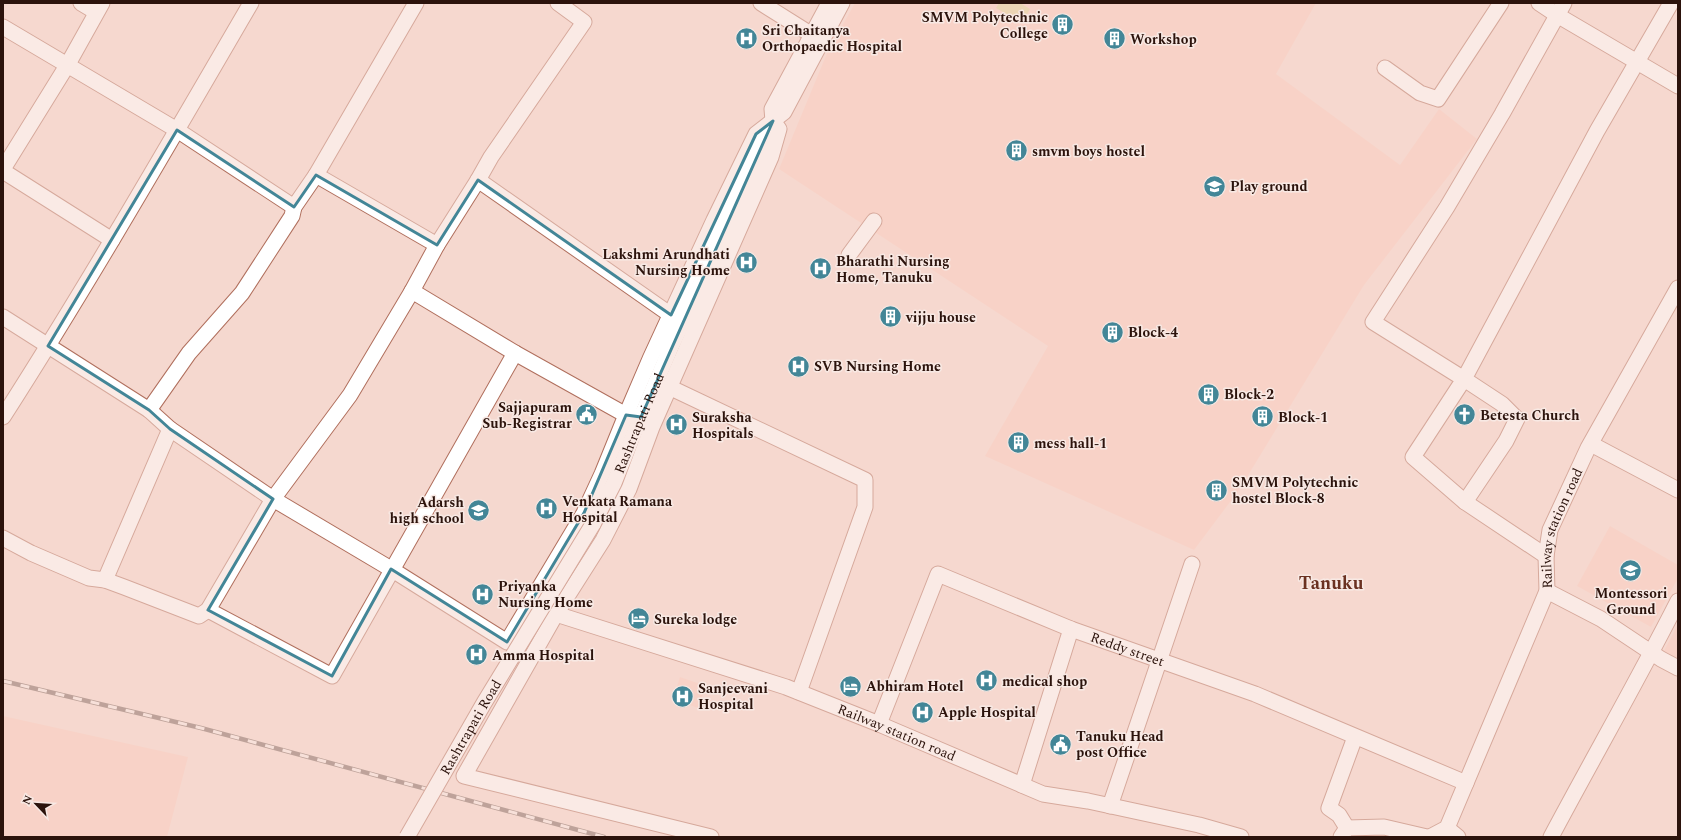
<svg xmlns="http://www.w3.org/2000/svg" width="1681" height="840" font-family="Spectral,serif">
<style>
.built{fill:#fbcbbd}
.green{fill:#dfd193}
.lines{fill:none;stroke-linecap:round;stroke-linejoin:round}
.minor-casing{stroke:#b06f5d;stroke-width:17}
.minor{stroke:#fff;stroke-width:15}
.rail-casing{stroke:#7b6159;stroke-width:4.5}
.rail{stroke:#f8e9e4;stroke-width:3;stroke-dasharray:9;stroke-linecap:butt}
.minor-bridge-casing{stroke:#b06f5d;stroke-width:17;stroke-linecap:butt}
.minor-bridge{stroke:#fff;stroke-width:15}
.marked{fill:none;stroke:#438697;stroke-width:3;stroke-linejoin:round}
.labels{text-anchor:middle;stroke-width:3;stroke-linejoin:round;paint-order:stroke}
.poi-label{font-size:14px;font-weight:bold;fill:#2c130c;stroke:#f8e9e4;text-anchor:start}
.street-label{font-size:14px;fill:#2c130c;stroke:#f8e9e4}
.district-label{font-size:18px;font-weight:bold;fill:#6b3121;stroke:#f8e9e4}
</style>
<rect width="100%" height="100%" fill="#f5d8cf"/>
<g class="built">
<polygon points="855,3 1316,3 1276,74 1400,165 1439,109 1477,139 1364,285 1239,490 1194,550 985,456 1048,346 779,169 828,51"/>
<polygon points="1610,526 1678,565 1678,578 1651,627 1577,586"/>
<polygon points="1678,624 1678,658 1664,651"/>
<polygon points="680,677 706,686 698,708 673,699"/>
<polygon points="3,716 188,757 167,837 3,837"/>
</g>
<polygon class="green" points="999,3 1020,3 1030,9 1022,23 996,8"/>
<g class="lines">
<defs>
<g id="minor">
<polyline points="81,3 96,12"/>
<polyline points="558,3 584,22 491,157 478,180 678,320"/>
<polyline points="761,3 812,35"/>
<polyline points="1539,3 1557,15 1678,86"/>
<polyline points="3,27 177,130 294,207"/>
<polyline points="1385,68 1420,93 1438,99 1501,3"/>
<polyline points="3,169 68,64 102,3"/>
<polyline points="3,171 112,240"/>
<polyline points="316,175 437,245"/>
<polyline points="849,255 874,221"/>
<polyline points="412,291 515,353 626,415 636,416"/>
<polyline points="3,317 149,410 170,429 273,499 391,569 507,642 584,513 602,474 626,415 650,359 714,220 756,134 784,112 842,3"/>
<polyline points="669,387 865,480 865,507 799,692"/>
<polyline points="149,410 189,353 242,293 292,216 294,207 316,175 416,3"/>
<path d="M 3,417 C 90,281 170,142 251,3"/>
<polyline points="1591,444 1678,490"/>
<polyline points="1465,502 1506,441 1517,419 1502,404 1464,379 1597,131 1671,3"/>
<path id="s1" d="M 593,524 L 614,483 L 635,431 L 671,347 L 713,257 L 765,139 L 773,121 L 772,109 L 829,3"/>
<polyline points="3,538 31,553 89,578 105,580 124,587 199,616 208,610 273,499 350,395 412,291 437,245 478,180"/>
<polyline points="1546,556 1465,502 1413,457 1464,379 1373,322 1447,207 1502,114 1564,3"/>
<polyline points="105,580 170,429"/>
<polyline points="1547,591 1601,619 1661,659 1678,668"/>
<polyline points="208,610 332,676 515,353"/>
<path id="s2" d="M 556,614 L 786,687 L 879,724 L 1043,794 L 1088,801 L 1199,825 L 1241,837"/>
<path id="s3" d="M 879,724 L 938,574 L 1071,629 L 1255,694 L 1466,783"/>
<polyline points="1022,785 1071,629"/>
<polyline points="1110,806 1192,564"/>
<polyline points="1347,828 1339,815 1329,808 1355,737"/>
<polyline points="1447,828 1458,837"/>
<polyline points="711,837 464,776 556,614 603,540 629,489 652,427 771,157 779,129 773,121"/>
<polyline points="1341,837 1347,828 1384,827 1427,837"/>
<path id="s4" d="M 1430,837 L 1447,828 L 1547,591 L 1546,556 L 1550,530 L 1588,448 L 1678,288"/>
<path d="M 1551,837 C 1593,758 1638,680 1678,601"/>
</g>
</defs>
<use href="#minor" class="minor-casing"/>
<use href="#minor" class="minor"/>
<defs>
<polyline id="rail" points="3,681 201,728 604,837"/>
</defs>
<use href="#rail" class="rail-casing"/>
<use href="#rail" class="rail"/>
<defs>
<g id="minor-bridge">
<path id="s5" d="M 407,837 L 484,703 L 593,524"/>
</g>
</defs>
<use href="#minor-bridge" class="minor-bridge-casing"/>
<use href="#minor-bridge" class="minor-bridge"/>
</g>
<path d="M0 0H1681V840H0ZM 773,121 L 641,417 L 626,415 L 584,513 L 507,642 L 391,569 L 332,676 L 208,610 L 273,499 L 170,429 L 149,410 L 48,346 L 177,130 L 294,207 L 316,175 L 437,245 L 478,180 L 671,315 L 756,134 Z" fill="#f5d8cf" fill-opacity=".55" fill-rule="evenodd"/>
<path class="marked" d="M 773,121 L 641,417 L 626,415 L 584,513 L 507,642 L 391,569 L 332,676 L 208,610 L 273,499 L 170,429 L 149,410 L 48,346 L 177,130 L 294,207 L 316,175 L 437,245 L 478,180 L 671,315 L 756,134 Z"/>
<defs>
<symbol id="building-disc" viewBox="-11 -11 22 22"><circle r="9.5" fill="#438697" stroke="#f8e9e4"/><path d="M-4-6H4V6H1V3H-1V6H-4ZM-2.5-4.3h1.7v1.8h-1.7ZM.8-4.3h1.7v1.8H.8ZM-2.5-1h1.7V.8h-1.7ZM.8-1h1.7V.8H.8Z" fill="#fff"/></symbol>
<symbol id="hospital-disc" viewBox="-11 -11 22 22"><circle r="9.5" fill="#438697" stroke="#f8e9e4"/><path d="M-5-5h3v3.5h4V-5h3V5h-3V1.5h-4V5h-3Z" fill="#fff"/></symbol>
<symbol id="university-disc" viewBox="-11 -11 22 22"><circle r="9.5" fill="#438697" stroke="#f8e9e4"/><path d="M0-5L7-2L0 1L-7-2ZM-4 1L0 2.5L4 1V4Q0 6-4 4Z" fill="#fff"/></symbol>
<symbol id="civic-disc" viewBox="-11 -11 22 22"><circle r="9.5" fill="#438697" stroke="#f8e9e4"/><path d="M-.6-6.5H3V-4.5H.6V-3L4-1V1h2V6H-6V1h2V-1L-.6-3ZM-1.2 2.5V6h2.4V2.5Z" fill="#fff"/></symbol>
<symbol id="church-disc" viewBox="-11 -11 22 22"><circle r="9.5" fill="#438697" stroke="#f8e9e4"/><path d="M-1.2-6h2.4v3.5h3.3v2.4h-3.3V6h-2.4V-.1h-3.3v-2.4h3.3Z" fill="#fff"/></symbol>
<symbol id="school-disc" viewBox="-11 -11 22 22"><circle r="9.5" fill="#438697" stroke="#f8e9e4"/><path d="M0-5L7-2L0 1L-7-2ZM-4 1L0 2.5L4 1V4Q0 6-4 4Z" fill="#fff"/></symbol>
<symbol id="hotel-disc" viewBox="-11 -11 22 22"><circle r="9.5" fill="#438697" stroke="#f8e9e4"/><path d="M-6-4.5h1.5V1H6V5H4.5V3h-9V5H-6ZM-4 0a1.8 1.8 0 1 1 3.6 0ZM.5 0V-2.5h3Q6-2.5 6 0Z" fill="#fff"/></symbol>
</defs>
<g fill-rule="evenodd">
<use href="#building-disc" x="1050" y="12" width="25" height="25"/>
<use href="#hospital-disc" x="734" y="26" width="25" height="25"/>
<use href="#building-disc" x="1102" y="26" width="25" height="25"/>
<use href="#building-disc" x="1004" y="138" width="25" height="25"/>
<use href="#university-disc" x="1202" y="174" width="25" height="25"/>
<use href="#hospital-disc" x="734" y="250" width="25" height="25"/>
<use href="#hospital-disc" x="808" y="256" width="25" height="25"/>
<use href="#building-disc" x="878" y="304" width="25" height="25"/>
<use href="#building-disc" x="1100" y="320" width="25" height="25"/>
<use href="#hospital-disc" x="786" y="354" width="25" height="25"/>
<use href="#building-disc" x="1196" y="382" width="25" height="25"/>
<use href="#civic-disc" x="574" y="402" width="25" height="25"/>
<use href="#church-disc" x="1452" y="402" width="25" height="25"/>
<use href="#building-disc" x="1250" y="404" width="25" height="25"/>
<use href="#hospital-disc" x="664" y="412" width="25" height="25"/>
<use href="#building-disc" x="1006" y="430" width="25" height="25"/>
<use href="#building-disc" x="1204" y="478" width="25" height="25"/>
<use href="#hospital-disc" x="534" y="496" width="25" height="25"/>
<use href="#school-disc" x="466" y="498" width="25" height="25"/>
<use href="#school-disc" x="1618" y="558" width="25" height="25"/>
<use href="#hospital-disc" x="470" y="582" width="25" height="25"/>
<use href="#hotel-disc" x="626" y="606" width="25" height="25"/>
<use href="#hospital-disc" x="464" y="642" width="25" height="25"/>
<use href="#hospital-disc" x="974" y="668" width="25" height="25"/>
<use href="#hotel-disc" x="838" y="674" width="25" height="25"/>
<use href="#hospital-disc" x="670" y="684" width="25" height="25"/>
<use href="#hospital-disc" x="910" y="700" width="25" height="25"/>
<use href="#civic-disc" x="1048" y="732" width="25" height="25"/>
</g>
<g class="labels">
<g class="poi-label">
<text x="1048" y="22" text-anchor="end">SMVM Polytechnic<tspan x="1048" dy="16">College</tspan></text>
<text x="762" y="35">Sri Chaitanya<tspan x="762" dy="16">Orthopaedic Hospital</tspan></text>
<text x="1130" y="44">Workshop</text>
<text x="1032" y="156">smvm boys hostel</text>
<text x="1230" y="191">Play ground</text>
<text x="730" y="259" text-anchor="end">Lakshmi Arundhati<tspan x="730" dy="16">Nursing Home</tspan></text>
<text x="836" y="266">Bharathi Nursing<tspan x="836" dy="16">Home, Tanuku</tspan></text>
<text x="906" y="322">vijju house</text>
<text x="1128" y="337">Block-4</text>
<text x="814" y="371">SVB Nursing Home</text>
<text x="1224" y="399">Block-2</text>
<text x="572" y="412" text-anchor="end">Sajjapuram<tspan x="572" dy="16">Sub-Registrar</tspan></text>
<text x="1480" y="420">Betesta Church</text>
<text x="692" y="422">Suraksha<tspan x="692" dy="16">Hospitals</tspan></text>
<text x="1278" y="422">Block-1</text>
<text x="1034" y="448">mess hall-1</text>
<text x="1232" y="487">SMVM Polytechnic<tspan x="1232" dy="16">hostel Block-8</tspan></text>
<text x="562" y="506">Venkata Ramana<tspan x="562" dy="16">Hospital</tspan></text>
<text x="464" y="507" text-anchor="end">Adarsh<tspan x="464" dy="16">high school</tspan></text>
<text x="498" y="591">Priyanka<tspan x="498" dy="16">Nursing Home</tspan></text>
<text x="1631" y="598" text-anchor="middle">Montessori<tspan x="1631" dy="16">Ground</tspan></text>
<text x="654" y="624">Sureka lodge</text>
<text x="492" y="660">Amma Hospital</text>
<text x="1002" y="686">medical shop</text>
<text x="866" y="691">Abhiram Hotel</text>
<text x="698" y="693">Sanjeevani<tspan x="698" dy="16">Hospital</tspan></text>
<text x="938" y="717">Apple Hospital</text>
<text x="1076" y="741">Tanuku Head<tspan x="1076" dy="16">post Office</tspan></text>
</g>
<g class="street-label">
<text dy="5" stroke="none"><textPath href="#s1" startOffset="111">Rashtrapati Road</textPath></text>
<text dy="5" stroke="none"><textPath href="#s4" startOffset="342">Railway station road</textPath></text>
<text dy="5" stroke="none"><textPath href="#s3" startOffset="365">Reddy street</textPath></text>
<text dy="5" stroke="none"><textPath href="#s5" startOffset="127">Rashtrapati Road</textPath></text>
<text dy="5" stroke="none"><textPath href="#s2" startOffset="361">Railway station road</textPath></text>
</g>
<g class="district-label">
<text x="1331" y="589">Tanuku</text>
</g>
</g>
<rect width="1681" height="840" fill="none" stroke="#2c130c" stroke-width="8"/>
<g transform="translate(36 804) rotate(295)" stroke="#f8e9e4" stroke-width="3" paint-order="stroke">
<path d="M0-3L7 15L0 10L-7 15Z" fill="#2c130c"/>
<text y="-6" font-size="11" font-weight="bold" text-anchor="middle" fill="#2c130c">N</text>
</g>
</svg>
